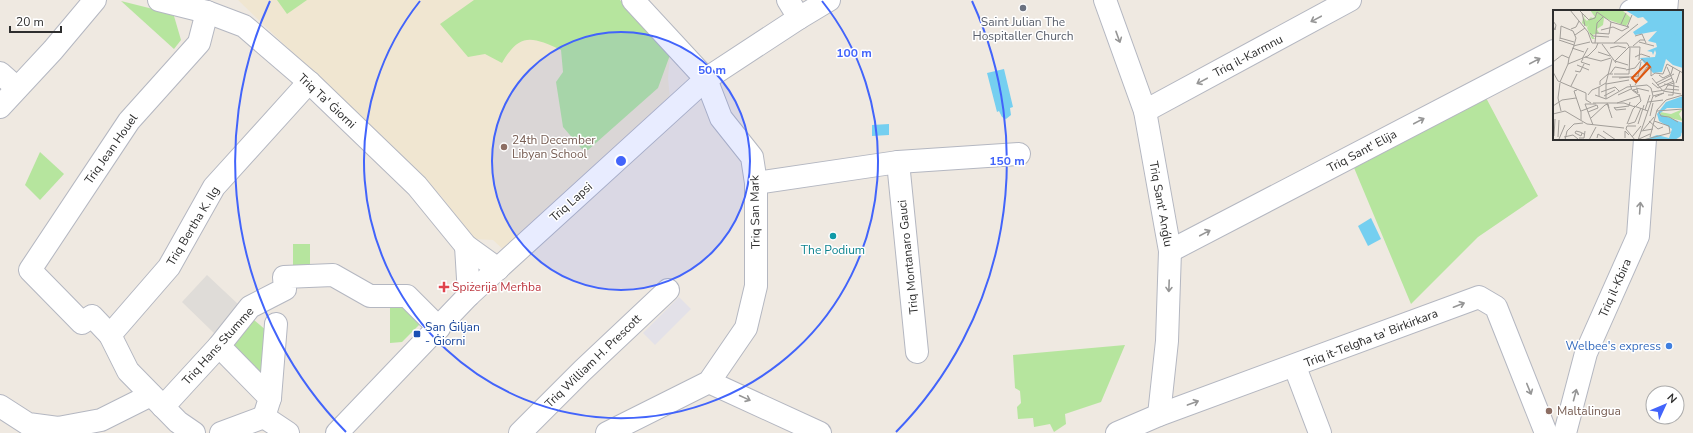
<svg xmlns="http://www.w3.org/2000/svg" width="1693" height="433" font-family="'Nunito Sans',sans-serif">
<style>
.industrial{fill:#e3e1e8}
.education{fill:#f0e6d1}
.green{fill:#b6e59e}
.plaza{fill:#dfdcd8}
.water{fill:#75cff0}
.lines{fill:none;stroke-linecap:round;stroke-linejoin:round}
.minor-casing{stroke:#b4b7c1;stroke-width:24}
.minor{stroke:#fff;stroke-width:22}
.oneway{stroke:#969696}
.ring{fill:none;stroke:#4264fb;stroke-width:2}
.worship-dot{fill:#6b7280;stroke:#fff;stroke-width:1.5}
.education-dot{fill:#8d6e63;stroke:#fff;stroke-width:1.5}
.culture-dot{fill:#0f9aa8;stroke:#fff;stroke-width:1.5}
.health-dot{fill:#e0444e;stroke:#fff;stroke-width:1.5}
.transit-dot{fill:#1a4fb4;stroke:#fff;stroke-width:1.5}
.shop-dot{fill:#3f7fe0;stroke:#fff;stroke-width:1.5}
.labels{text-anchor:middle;stroke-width:3;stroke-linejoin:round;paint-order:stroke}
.worship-label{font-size:12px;fill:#5b616d;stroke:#fff}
.street-label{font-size:12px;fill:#2e2e2e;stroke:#fff}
.education-label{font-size:12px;fill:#785e54;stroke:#fff;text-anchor:start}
.culture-label{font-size:12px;fill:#0d838f;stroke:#fff}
.health-label{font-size:12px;fill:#be3a42;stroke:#fff;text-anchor:start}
.transit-label{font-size:12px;fill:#164399;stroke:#fff;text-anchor:start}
.shop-label{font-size:12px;fill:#366cbe;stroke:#fff;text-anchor:end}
.inset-river{fill:none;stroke:#75cff0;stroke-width:2}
.inset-road{fill:none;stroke:#a29e99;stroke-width:1}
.view{fill:#df570e;fill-opacity:0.15;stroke:#df570e;stroke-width:2}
.inset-edge{fill:none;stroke:#2e2e2e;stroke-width:2}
.centre{fill:#4264fb;stroke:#fff;stroke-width:2}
.ring-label{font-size:12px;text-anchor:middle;font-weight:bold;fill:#4264fb;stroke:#fff;stroke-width:3;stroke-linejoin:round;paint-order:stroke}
</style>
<rect width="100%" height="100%" fill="#efe9e1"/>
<polygon class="industrial" points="679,297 691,309 655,345 643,333"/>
<polygon class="education" points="238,0 620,0 670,55 668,78 670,98 506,252 493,240 474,239 441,196"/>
<g class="green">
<polygon points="277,0 307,0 287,14"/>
<path d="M 474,0 L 620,0 L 670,55 L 658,88 L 588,150 L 582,149 L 563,127 L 556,82 L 563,72 L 561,50 C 532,37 520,32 502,63 L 485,54 L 468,57 L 440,24 Z"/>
<polygon points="121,1 165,12 174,16 181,40 174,49"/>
<polygon points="1484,94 1538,196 1478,237 1411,304 1352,163"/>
<polygon points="40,152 64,174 40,200 25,185"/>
<polygon points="293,244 310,244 310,268 293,267"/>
<polygon points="390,303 403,303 422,322 402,342 390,343"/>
<polygon points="247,314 267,331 262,382 227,337"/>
<polygon points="1125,345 1101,402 1065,414 1066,424 1054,432 1050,424 1034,427 1033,418 1018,419 1017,407 1021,403 1020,391 1015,388 1013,355"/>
</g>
<polygon class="plaza" points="207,275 240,306 214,333 182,302"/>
<g class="water">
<polygon points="1004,69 1013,107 1010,108 1011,115 1006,119 1002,117 999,111 997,112 987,73"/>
<polygon points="889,124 889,135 872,136 872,125"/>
<polygon points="1371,218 1381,239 1368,246 1358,226"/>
</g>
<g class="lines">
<defs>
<g id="minor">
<polyline points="159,0 207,12 244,26 309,82 417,186 466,246 498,269"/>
<polyline points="788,0 799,18"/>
<polyline points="1105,0 1145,111 1170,251 1167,341 1159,415"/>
<polyline points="1631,11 1652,0"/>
<polyline points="1666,11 1667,0"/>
<polyline points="0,73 17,88"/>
<polyline points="0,107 53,50 95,0"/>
<polyline points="1145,111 1350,0"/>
<polyline points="898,162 917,352"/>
<polyline points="756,183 898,162 1019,154"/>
<polyline points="466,246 469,295"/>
<polyline points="1170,251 1554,51"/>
<polyline points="110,335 169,267 214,187 309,82"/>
<polyline points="219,346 270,398 264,417"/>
<polyline points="1295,367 1320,433"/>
<polyline points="709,382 820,433"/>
<polyline points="270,398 276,324"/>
<polyline points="0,406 28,424 58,428 101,420 151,395"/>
<polyline points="163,407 219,346 250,307 285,289 284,277 333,275 370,296 407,296 439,328"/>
<polyline points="264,417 288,433"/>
<polyline points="194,433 178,422 128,371 110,335 92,316 82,323 30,270 129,121 199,43 207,12"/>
<polyline points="221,433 264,417"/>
<polyline points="337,433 469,295 706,79 799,18 829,0"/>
<polyline points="520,433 583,370 668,290"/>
<polyline points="607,433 709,382 746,328 756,286 756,183 752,157 721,118 706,79 633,0"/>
<polyline points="1117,433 1159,415 1479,297 1496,307 1546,433"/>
<polyline points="1565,433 1586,353 1638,236 1645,139"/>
</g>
</defs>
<use href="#minor" class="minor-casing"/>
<use href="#minor" class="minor"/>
</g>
<defs><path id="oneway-shaft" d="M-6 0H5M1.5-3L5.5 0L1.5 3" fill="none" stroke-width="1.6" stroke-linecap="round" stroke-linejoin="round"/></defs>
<g class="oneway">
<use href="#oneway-shaft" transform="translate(1316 19) rotate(152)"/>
<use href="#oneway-shaft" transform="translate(1118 37) rotate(70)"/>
<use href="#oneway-shaft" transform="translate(1535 61) rotate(-28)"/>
<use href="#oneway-shaft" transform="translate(1202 81) rotate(152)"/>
<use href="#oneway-shaft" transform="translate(1419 121) rotate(-28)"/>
<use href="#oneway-shaft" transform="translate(1640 208) rotate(-86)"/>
<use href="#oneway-shaft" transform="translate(1205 233) rotate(-28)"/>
<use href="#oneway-shaft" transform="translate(1169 286) rotate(92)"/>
<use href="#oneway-shaft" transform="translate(1459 305) rotate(-21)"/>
<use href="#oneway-shaft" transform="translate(1529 389) rotate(68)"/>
<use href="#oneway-shaft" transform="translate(1575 395) rotate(-75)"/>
<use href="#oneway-shaft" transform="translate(745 398) rotate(25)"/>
<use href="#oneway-shaft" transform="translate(1193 403) rotate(-20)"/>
</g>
<circle cx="621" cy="161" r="129" fill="#4264fb" fill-opacity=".12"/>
<g class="ring">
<circle cx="621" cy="161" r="129"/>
<path d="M822 1A257 257 0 1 1 420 1"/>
<path d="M346 432A386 386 0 0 1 270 1M972 1A386 386 0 0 1 896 432"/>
</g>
<circle class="worship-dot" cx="1023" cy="8" r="4"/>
<g class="education-dot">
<circle cx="504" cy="147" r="4"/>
<circle cx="1549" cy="411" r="4"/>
</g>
<circle class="culture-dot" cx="833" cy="236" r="4"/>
<path class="health-dot" d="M442 281h4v4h4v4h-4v4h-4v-4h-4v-4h4z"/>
<rect class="transit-dot" x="413" y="330" width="8" height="8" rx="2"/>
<circle class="shop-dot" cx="1669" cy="346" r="4"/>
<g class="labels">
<g class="worship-label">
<text x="1023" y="26">Saint Julian The<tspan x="1023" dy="14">Hospitaller Church</tspan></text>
</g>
<g class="street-label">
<text transform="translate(1248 56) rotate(-28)" y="4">Triq il-Karmnu</text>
<text transform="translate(327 101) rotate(43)" y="4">Triq Ta' Ġiorni</text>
<text transform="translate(111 149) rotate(-55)" y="4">Triq Jean Houel</text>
<text transform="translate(1362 151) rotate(-28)" y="4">Triq Sant' Elija</text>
<text transform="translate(571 202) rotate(-42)" y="4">Triq Lapsi</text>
<text transform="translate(1161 204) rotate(80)" y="4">Triq Sant' Anǵlu</text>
<text transform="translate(755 212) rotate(-91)" y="4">Triq San Mark</text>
<text transform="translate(193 226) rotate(-59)" y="4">Triq Bertha K. Ilg</text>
<text transform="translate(908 257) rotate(-96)" y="4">Triq Montanaro Gauci</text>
<text transform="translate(1615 288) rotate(-66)" y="4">Triq il-Kbira</text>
<text transform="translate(1371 338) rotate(-21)" y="4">Triq it-Telgħa ta' Birkirkara</text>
<text transform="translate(218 346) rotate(-48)" y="4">Triq Hans Stumme</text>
<text transform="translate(593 361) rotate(-44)" y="4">Triq William H. Prescott</text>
</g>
<g class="education-label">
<text x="512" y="144">24th December<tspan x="512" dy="14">Libyan School</tspan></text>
<text x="1557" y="415">Maltalingua</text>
</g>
<g class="culture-label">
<text x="833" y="254">The Podium</text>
</g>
<g class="health-label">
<text x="452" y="291">Spiżerija Merħba</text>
</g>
<g class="transit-label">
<text x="425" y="331">San Ġiljan<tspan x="425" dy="14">- Ġiorni</tspan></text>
</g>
<g class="shop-label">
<text x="1661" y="350">Welbee's express</text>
</g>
</g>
<g transform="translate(1553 10)">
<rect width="130" height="130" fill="#efe9e1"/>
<path d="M 37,0 L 69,0 L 78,8 L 73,16 L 51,8 L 50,15 L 44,19 L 46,23 L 39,25 L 42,29 L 39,29 L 34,18 L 36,14 L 34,17 L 29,13 L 30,8 L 33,4 L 31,8 L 34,11 L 38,7 L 35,4 L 39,8 L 42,7 ZM 130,99 L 126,104 L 130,111 L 108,106 L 107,102 L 118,104 Z" fill="#b6e59e"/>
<path d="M 72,0 L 130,0 L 130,58 L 120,55 L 113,49 L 109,62 L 100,63 L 87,48 L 102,47 L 103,43 L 102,40 L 100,45 L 99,42 L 94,41 L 104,37 L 103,33 L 95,31 L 104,21 L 82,25 L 80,22 L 95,12 L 90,7 L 85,8 ZM 130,86 L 130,98 L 114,98 L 106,104 L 130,113 L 128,126 L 122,130 L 91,130 L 104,125 L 116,128 L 119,119 L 106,111 L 104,104 L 113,92 Z" fill="#75cff0"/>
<path class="inset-river" d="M 99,0 L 130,38M 100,0 L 130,35M 105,0 L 130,25M 117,130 L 121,119 L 119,112 L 130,114M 119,130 L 130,120"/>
<path class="inset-road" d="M 17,0 L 35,22 L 39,33 L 74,33 L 77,38 L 76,64M 26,0 L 36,10 L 42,8 L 44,2 L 58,12 L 76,17M 29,3 L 32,16M 0,11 L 3,15 L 2,20 L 0,16M 68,14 L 73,3M 8,16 L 20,21 L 23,28 L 21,35M 74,17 L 79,5M 18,19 L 23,17 L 26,11M 48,20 L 60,17 L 69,21 L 76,17M 37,23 L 40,26 L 56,27M 43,23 L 56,24 L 58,12M 22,25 L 32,18M 82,26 L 89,24 L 93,33M 7,28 L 21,32M 7,29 L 8,16M 6,30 L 21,35M 86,32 L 101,36M 42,33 L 44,13 L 50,7M 61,33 L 85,14M 49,34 L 63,53M 20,36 L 37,32M 80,36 L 87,30 L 92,30M 77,37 L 87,37 L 86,50M 19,38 L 31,42M 57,38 L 65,36 L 73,38M 45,42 L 57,46M 32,47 L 48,51 L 58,48M 82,47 L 88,44 L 97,47M 16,48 L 21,36M 29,49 L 35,38M 30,49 L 28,52 L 37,55M 62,51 L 76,37M 62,51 L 75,55M 0,52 L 9,45 L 16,48 L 15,54M 24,55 L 36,60M 114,57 L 121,73 L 120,85 L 115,85M 73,60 L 82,58 L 89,49 L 98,57 L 98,66 L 102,63 L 110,64 L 114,54 L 130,63M 22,61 L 27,62 L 31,54M 0,62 L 5,71 L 33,83M 57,64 L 62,57 L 73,59M 61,64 L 76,64M 106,65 L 110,68 L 118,64 L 120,57M 85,66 L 88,52M 59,67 L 76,67M 66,68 L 86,66M 99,68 L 110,81 L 128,84M 7,72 L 15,54 L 35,46 L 43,38 L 45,33M 7,73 L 5,88 L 8,101M 53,73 L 59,49M 99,73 L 105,78 L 121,71M 103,73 L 121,64M 123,73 L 127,61M 53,74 L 76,70M 77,74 L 79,80 L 87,86M 111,74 L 126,77M 47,75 L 47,71 L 55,64 L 60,64M 82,75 L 94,57 L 97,58M 104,75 L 119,68M 18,76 L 24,64M 83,78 L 96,81M 84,79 L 85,83 L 80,80 ZM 113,79 L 126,80M 24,80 L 21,81 L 28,102 L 28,110M 48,82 L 62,77 L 66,81M 99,82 L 112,80 L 115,75 L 121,73M 33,83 L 33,90 L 38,93M 35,85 L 39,80 L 46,77M 42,85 L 53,89 L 74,77 L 94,75 L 98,78 L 100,86 L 85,130M 65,85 L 78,79M 46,86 L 46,77 L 53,73M 51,86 L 62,80M 100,86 L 111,83 L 102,87M 53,89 L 53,73M 95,92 L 110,90M 40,93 L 71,93 L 82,97M 54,93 L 59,108M 64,93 L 86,86M 0,96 L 9,90 L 23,88M 81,96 L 95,101M 61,97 L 63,100 L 73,99M 61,98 L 76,96 L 77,92M 92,100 L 97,85M 28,101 L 44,95 L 45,98 L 35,102M 104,101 L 130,99M 106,102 L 108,106 L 116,107 L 125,112M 0,104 L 12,101 L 34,114 L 71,118M 97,106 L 100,93M 38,108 L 52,95 L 55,94 L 56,98M 96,111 L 105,119 L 110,117M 74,114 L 80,99 L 88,91 L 86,84M 75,114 L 82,112 L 88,98M 85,114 L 91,95M 40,115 L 32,94 L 43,94M 73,119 L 74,116 L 83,116M 73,119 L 82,130M 90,120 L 101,107M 50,121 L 63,130M 88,121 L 100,119M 29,123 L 28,126 L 22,123 L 23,121 L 27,122 L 31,124M 1,126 L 2,109M 5,127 L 6,110M 11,127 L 20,125 L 25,129M 79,127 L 88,116M 97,127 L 104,100 L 113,90 L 130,85M 26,128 L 31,128 L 32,121M 44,128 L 45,124 L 53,129M 72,128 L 72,121 L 76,125M 6,129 L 12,115M 86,129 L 97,124M 12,130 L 14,121 L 21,114 L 30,113M 36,130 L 43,117M 90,130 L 117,123 L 116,116 L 101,111"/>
<path class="view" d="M 94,53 L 97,57 L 83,72 L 79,68 Z"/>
<rect width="130" height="130" class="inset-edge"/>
</g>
<circle cx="621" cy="161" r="6" class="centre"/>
<g class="ring-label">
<text x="854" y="57">100 m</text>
<text x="712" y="74">50 m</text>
<text x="1007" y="165">150 m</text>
</g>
<g transform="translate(1665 405) rotate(46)"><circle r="19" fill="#ffffff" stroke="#ababab"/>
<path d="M0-3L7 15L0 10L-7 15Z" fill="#4264fb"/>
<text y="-6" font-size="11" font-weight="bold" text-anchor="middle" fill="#2e2e2e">N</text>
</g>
<path d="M10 26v6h51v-6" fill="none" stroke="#2e2e2e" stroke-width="2"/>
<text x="16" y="26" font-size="12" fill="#2e2e2e" stroke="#ffffff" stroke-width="3" paint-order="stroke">20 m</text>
</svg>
